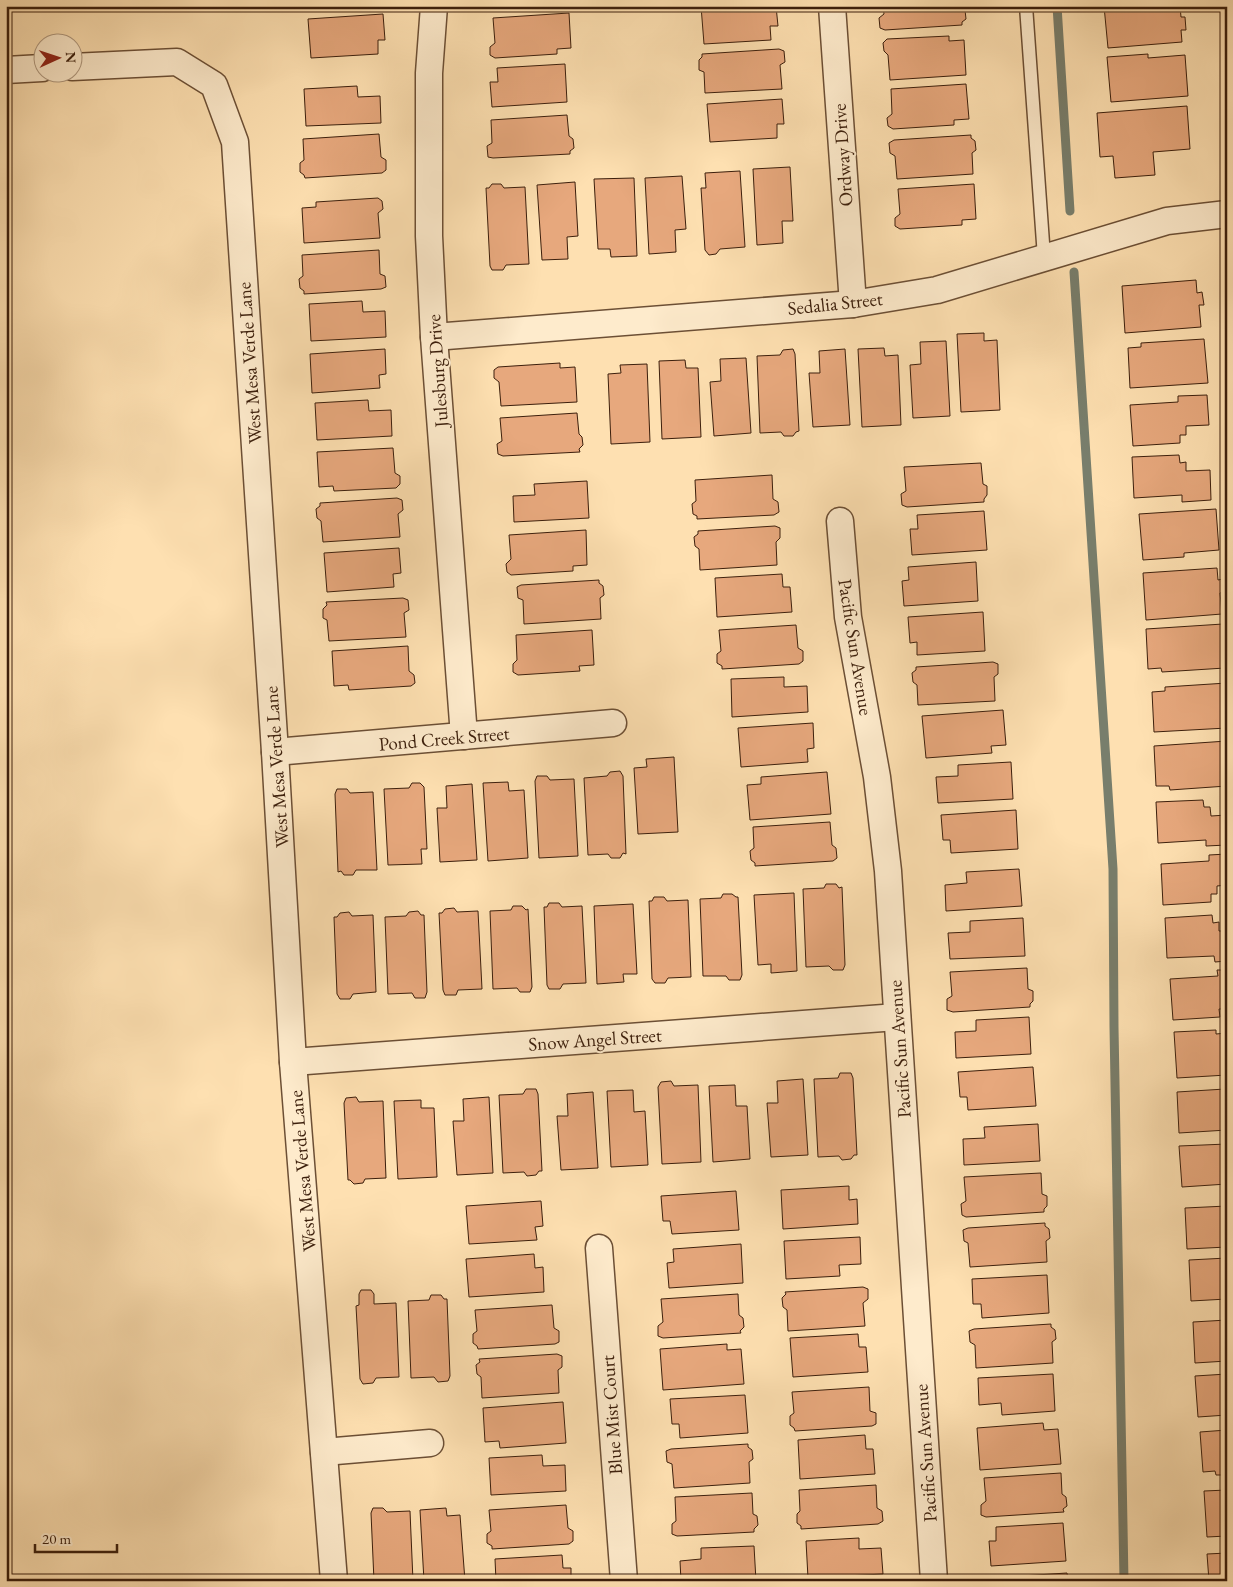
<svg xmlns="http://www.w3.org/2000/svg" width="1233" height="1587" font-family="'EB Garamond',serif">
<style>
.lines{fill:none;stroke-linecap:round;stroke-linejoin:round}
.stream{stroke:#787e6c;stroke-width:9}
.building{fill:#e7a87d;stroke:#3c1f0c}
.service-casing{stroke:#6c4f35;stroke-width:15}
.minor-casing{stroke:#6c4f35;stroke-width:29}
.service{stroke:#feebcc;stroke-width:12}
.minor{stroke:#feebcc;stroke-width:26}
.labels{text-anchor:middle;stroke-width:4;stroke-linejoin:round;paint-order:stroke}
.street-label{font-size:19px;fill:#3c1f0c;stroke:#feebcc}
</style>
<rect width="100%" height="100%" fill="#fee0b1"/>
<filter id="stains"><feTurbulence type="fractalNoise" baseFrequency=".004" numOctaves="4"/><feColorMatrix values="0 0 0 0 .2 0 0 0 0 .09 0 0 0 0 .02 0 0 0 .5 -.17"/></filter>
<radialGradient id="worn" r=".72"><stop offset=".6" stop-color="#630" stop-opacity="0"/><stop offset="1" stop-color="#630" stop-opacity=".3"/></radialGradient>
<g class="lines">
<g class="stream">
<polyline points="1057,6 1070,211"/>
<polyline points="1074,272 1113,869 1114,1027 1124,1581"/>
</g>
</g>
<g class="building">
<polygon points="701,6 776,6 778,26 770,26 771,40 704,44"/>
<polygon points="883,6 961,6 965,10 966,19 962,22 962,25 885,30 880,28 879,18 884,14"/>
<polygon points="1104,6 1180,6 1181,17 1185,17 1186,30 1181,30 1182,42 1108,48"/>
<polygon points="569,13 571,48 557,49 557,54 495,58 490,55 490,47 495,43 493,18"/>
<polygon points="383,14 385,40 378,40 378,54 311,58 308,19"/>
<polygon points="949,36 949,41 964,40 966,75 890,80 888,55 884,51 883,43 887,39"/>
<polygon points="779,49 784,51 785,62 780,65 782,89 705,93 704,72 699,70 699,60 702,57 702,54"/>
<polygon points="1148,54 1148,58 1185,55 1188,96 1111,102 1107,57"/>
<polygon points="565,64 567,102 492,107 490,82 498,82 497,68"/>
<polygon points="966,84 969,119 954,120 954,125 893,129 888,126 887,118 892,114 891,89"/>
<polygon points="357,86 358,97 380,96 381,123 306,126 304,89"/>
<polygon points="782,99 784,124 777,124 777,138 710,142 707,104"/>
<polygon points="1187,106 1190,149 1153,152 1155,175 1115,178 1113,156 1100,157 1097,113"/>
<polygon points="567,115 569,136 573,139 574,148 570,151 570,154 493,158 488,157 487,146 492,143 491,120"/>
<polygon points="379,134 381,157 386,160 386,170 382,173 305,178 304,175 300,172 300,163 304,160 303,139"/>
<polygon points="971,135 971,138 975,141 976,150 972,153 973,174 897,179 895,156 890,153 889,143 894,140"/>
<polygon points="790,167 793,221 782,221 783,243 757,245 753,169"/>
<polygon points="740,171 745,247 720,249 716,254 709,255 705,250 701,188 706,188 705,173"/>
<polygon points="682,176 686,229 675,230 676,252 649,254 645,178"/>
<polygon points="634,178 637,256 611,257 610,249 598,249 594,179"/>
<polygon points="575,182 578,236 567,237 568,259 542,260 537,185"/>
<polygon points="492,184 501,184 504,188 525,187 529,264 506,265 503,270 492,270 490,266 486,188 489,188"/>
<polygon points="974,184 976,219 962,220 962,225 900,229 895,226 895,218 900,214 898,189"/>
<polygon points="378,198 382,201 383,209 378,213 380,238 304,243 302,208 316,207 316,202"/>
<polygon points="379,250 380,274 385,276 386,287 381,289 304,294 304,291 300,288 299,279 303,276 302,255"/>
<polygon points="1196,280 1197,293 1202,292 1204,305 1199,305 1201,327 1125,333 1122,286"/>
<polygon points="362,301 363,312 385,311 386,337 311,341 309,304"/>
<polygon points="984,333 984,341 997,340 1000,410 961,412 957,334"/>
<polygon points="1204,339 1208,383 1130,388 1128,348 1141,347 1141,343"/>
<polygon points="946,341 950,416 913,418 910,365 921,364 920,342"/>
<polygon points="884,348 885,356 898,355 901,425 862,427 858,349"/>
<polygon points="385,349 386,374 379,375 380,388 312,393 310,354"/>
<polygon points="793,349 795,354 799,431 796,432 793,436 784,436 781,432 760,433 757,356 780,355 783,350"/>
<polygon points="845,349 850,425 813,427 809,373 820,373 819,351"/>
<polygon points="746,358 751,433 714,436 710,382 721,381 720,359"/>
<polygon points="685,360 686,368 698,368 701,437 662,439 659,361"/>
<polygon points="560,363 560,368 575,367 577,402 501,406 499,382 494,378 494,370 498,367"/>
<polygon points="647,364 650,442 611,444 608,374 621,373 620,365"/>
<polygon points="1207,395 1209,425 1186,426 1186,435 1180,435 1180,443 1133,446 1130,405 1178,402 1178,396"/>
<polygon points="368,400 369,411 391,410 392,436 317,440 315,403"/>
<polygon points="577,413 579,434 582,437 583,445 579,449 580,452 503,456 498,454 497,444 502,441 500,418"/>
<polygon points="393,448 395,473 400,476 400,484 396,488 334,491 333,486 319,487 317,452"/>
<polygon points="1179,455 1180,463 1186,462 1186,471 1210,470 1211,500 1182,502 1182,495 1134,498 1132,457"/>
<polygon points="981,463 983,484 987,486 987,495 984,499 984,502 907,507 902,505 901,494 906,491 904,467"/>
<polygon points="772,475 773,499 778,502 779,512 774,515 697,519 697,516 693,514 692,504 696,501 695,480"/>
<polygon points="587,481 589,518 514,522 513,496 535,495 534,484"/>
<polygon points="397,498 402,500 403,510 398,514 400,537 323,542 321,521 317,518 316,509 320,506 320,503"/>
<polygon points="1216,509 1219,550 1184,553 1184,557 1143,560 1139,514"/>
<polygon points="984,511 987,550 912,555 910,529 918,529 917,515"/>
<polygon points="775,526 780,528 780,538 776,542 777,565 700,570 699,549 695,546 694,537 698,534 698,531"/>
<polygon points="586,530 587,565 573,566 573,571 511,575 507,572 506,564 511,559 509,535"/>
<polygon points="399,548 401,573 393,574 394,587 327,592 324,553"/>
<polygon points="976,562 978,601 904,606 902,581 909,580 908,567"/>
<polygon points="1217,568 1218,580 1223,579 1224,592 1220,593 1222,614 1146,620 1143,573"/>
<polygon points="782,574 783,587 790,587 792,612 717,617 715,578"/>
<polygon points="599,580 599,583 603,586 604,595 600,598 601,619 524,624 523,600 518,598 517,587 521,585"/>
<polygon points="403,598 408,600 409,610 404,613 406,637 329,641 327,620 323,618 323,609 327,605 326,602"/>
<polygon points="983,612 985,651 917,655 917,642 910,643 908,617"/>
<polygon points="1223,624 1225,668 1162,672 1161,668 1148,669 1146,629"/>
<polygon points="796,625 798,648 803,651 803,661 799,664 722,669 722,666 717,663 717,654 721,651 719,630"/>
<polygon points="592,630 594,665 579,666 580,671 518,675 513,672 513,664 517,660 516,635"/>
<polygon points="408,646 409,671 414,675 415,683 411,686 349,690 348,685 334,686 332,651"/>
<polygon points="993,662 998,664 998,674 994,677 995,701 918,705 917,685 913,682 912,673 916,670 916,667"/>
<polygon points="784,677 784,687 807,686 808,712 732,717 731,679"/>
<polygon points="1227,683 1227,728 1154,732 1152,692 1165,691 1165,687"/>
<polygon points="1003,710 1006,745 991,746 992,753 926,758 922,716"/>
<polygon points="813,723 814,748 807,749 808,762 741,767 738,728"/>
<polygon points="1227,741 1227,786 1170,790 1169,786 1156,786 1154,746"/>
<polygon points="674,757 678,832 638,834 634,768 647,767 646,759"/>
<polygon points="1011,762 1013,799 938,803 936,777 958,776 958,765"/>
<polygon points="620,771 623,776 626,854 623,853 620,858 611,858 608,854 588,855 584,778 607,776 610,772"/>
<polygon points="827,772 831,814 750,820 747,785 761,784 761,777"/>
<polygon points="537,776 547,776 550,780 574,779 578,856 539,858 535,781"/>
<polygon points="508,782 509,791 524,790 528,858 488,861 483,783"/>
<polygon points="412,783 420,783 424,787 427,849 421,849 422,864 388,865 384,789 409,788"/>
<polygon points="472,784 477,860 440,862 437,808 447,808 446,786"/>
<polygon points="337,789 347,789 350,793 373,792 377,870 356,870 353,875 344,875 341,871 338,872 335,794"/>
<polygon points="1203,800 1204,807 1210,807 1211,816 1227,815 1227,845 1206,846 1206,840 1158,843 1156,802"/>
<polygon points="1016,810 1018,849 951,853 950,840 943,840 941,815"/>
<polygon points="830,822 832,845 836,848 837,858 833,861 755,866 755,863 751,860 750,851 754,848 753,827"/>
<polygon points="1227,854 1227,885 1217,886 1217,894 1211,894 1211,902 1163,905 1161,864 1209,861 1209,855"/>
<polygon points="1019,869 1022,906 946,911 945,885 967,883 966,872"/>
<polygon points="826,884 836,884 839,888 842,887 845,965 843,970 833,970 829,966 806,967 803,889 824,888"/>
<polygon points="794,893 797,971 771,973 771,964 758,965 754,895"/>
<polygon points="723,894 732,894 736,897 738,897 742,975 740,980 729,980 726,976 703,976 700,899 721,898"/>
<polygon points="654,897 664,897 667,901 688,900 691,977 668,978 665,983 655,983 652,979 649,901 652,901"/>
<polygon points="549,903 559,903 562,907 582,906 586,983 563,984 560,989 549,989 547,985 544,907 547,907"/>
<polygon points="633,904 637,974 623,974 624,982 597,984 594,906"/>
<polygon points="513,906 522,906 526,910 528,909 532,987 530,992 520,992 517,988 493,989 490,911 511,910"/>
<polygon points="454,908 457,912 478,911 482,989 458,990 456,995 445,995 443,990 439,913 442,913 445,909"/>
<polygon points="418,911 421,915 424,915 427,992 425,998 415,998 412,993 388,994 385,917 406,916 409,912"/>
<polygon points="349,912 352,916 373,915 376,992 353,994 350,999 340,999 337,994 334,917 337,917 340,913"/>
<polygon points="1212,915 1213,923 1219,922 1219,931 1227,931 1227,961 1215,962 1214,956 1167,958 1165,918"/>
<polygon points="1023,918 1025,956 950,959 948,933 970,932 970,921"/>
<polygon points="1027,968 1028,989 1033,991 1033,1001 1030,1004 1030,1007 953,1012 947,1010 947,999 952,996 950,972"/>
<polygon points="1217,970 1227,970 1226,1009 1219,1009 1220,1017 1173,1020 1170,979 1218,976"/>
<polygon points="1029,1017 1031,1054 956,1058 955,1032 976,1031 976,1020"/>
<polygon points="1216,1030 1216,1034 1227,1033 1227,1075 1177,1078 1174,1032"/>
<polygon points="1033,1067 1036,1106 968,1110 967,1097 960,1097 958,1072"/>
<polygon points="840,1073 851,1073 853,1078 857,1155 854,1155 851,1159 842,1160 839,1156 818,1157 814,1079 838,1078"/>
<polygon points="803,1079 808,1155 771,1157 767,1103 778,1103 777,1081"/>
<polygon points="671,1081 674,1086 698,1085 701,1162 662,1164 658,1087 661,1082"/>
<polygon points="1225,1083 1227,1083 1227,1130 1179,1133 1177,1092 1225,1089"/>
<polygon points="735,1085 736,1106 747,1106 750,1159 713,1162 709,1086"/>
<polygon points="526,1089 536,1089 538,1094 542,1171 539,1171 536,1175 527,1176 524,1172 503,1173 499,1095 523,1094"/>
<polygon points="633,1090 634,1112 645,1111 648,1165 611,1167 607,1091"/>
<polygon points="593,1092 598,1168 561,1170 557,1116 568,1116 567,1094"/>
<polygon points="356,1097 359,1102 383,1101 386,1178 365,1179 363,1183 354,1184 350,1180 348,1180 344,1103 346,1098"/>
<polygon points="489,1097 493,1173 457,1175 453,1121 464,1121 463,1099"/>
<polygon points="421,1100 421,1108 434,1108 437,1177 398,1179 394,1101"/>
<polygon points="1038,1124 1040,1161 964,1165 963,1139 985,1138 984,1127"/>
<polygon points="1227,1144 1227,1184 1182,1187 1179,1146"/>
<polygon points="1041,1173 1042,1194 1047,1196 1047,1206 1044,1209 1044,1212 966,1217 962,1215 961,1204 966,1201 964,1177"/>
<polygon points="849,1186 849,1200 857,1199 858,1224 783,1229 781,1190"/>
<polygon points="736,1191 739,1230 672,1234 670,1221 663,1221 661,1196"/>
<polygon points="541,1201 543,1226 535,1227 537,1240 469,1244 466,1206"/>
<polygon points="1227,1206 1227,1247 1187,1249 1185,1208"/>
<polygon points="1045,1223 1045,1226 1049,1229 1050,1238 1046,1241 1047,1262 970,1267 968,1243 964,1241 963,1230 968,1228"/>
<polygon points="860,1237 861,1264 839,1265 840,1276 786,1279 784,1241"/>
<polygon points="741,1244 743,1283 669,1288 667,1263 674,1262 673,1249"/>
<polygon points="534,1254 535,1268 543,1267 544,1292 469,1297 466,1259"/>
<polygon points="1227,1258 1227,1299 1191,1301 1189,1260"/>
<polygon points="1047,1275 1049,1313 982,1318 981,1304 973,1304 972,1279"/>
<polygon points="863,1287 868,1289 868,1299 863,1303 865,1326 788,1331 787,1310 783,1307 782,1298 786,1294 785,1292"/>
<polygon points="361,1290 371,1290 374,1294 374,1304 396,1303 399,1377 376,1378 373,1383 363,1384 360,1379 356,1306 359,1305 359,1294"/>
<polygon points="738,1294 739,1315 743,1318 744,1327 740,1331 741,1333 663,1338 658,1336 658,1326 663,1322 661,1299"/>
<polygon points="431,1295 441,1295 444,1299 447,1299 450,1376 448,1381 438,1382 434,1377 411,1378 408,1301 429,1300"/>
<polygon points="552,1305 554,1328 559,1331 559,1342 555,1344 478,1349 477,1346 473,1343 473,1334 477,1331 475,1310"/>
<polygon points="1227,1320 1227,1361 1195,1363 1193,1322"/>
<polygon points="1051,1324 1051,1327 1055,1330 1056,1339 1052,1342 1053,1363 976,1368 975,1345 970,1342 969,1331 974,1329"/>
<polygon points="858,1334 859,1347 866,1347 868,1372 793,1377 790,1338"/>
<polygon points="727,1344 727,1350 741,1349 744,1384 663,1390 660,1349"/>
<polygon points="557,1354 562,1356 562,1367 558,1370 559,1393 482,1398 481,1377 477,1374 476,1365 480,1362 479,1359"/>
<polygon points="1053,1374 1055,1411 1002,1415 1001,1403 979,1405 978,1378"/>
<polygon points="1227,1374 1227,1415 1198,1417 1195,1376"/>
<polygon points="869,1387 870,1411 876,1413 876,1424 872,1426 795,1431 794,1428 790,1425 790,1416 794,1413 792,1392"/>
<polygon points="745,1395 748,1433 680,1438 679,1424 672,1424 670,1399"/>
<polygon points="563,1402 566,1443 500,1448 499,1441 485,1442 483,1408"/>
<polygon points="1043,1423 1044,1430 1058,1429 1061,1464 980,1470 977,1428"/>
<polygon points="1227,1430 1227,1475 1216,1475 1215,1471 1203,1472 1200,1432"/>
<polygon points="865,1435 866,1449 873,1449 875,1474 800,1479 798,1440"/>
<polygon points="748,1444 748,1447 752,1450 753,1459 749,1462 750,1483 674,1488 672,1464 667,1462 666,1451 671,1449"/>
<polygon points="542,1455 543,1466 565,1465 566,1491 491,1495 489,1458"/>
<polygon points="1061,1473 1062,1494 1066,1497 1067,1506 1063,1509 1064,1512 986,1517 981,1515 981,1505 986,1501 984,1478"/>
<polygon points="876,1485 877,1508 882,1511 883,1521 878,1524 801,1529 801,1526 797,1523 797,1514 800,1511 799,1490"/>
<polygon points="1227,1490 1227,1536 1207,1537 1204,1491"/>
<polygon points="752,1493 753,1514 757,1516 758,1525 754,1529 754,1532 677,1536 672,1534 672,1524 676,1521 675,1497"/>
<polygon points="566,1505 568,1528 573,1531 573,1541 569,1544 492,1549 492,1546 487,1543 487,1534 491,1531 489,1510"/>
<polygon points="373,1508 383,1508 387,1512 410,1511 413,1581 374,1581 371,1513"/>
<polygon points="446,1508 447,1516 460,1515 465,1581 424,1581 420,1510"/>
<polygon points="1063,1523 1066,1561 991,1566 989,1541 996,1541 996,1527"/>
<polygon points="859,1538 859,1549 881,1548 883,1574 808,1578 806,1541"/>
<polygon points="754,1546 756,1581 681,1581 680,1561 701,1559 701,1548"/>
<polygon points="1227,1553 1227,1581 1209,1581 1207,1554"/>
<polygon points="562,1555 563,1568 571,1568 571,1581 496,1581 495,1559"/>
<polygon points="1067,1573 1068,1581 991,1581 990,1578"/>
</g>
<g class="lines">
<defs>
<polyline id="service" points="1026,6 1044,257"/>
<g id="minor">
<polyline points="434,6 429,73 429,236 434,337 464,736"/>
<polyline points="832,6 853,304"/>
<polyline points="72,67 177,62 214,85 235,142 275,752 293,1062 334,1581"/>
<polyline points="6,70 42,68"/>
<polyline points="434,337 853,304 937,290 1167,221 1227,214"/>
<polyline points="840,521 848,617 877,777 888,871 934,1581"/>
<polyline points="275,752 613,723"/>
<polyline points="293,1062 897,1017"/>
<polyline points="599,1248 624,1581"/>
<polyline points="324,1452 430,1443"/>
</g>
</defs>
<use href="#service" class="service-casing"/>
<use href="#minor" class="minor-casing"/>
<use href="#service" class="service"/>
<use href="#minor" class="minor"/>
</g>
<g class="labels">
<g class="street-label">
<text transform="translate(842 155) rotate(-94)" y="7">Ordway Drive</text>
<text transform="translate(835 303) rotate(-6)" y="7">Sedalia Street</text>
<text transform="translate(249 363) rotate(-94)" y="7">West Mesa Verde Lane</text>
<text transform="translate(437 371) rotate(-94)" y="7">Julesburg Drive</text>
<text transform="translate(856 647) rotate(81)" y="7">Pacific Sun Avenue</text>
<text transform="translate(444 738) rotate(-5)" y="7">Pond Creek Street</text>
<text transform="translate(276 767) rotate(-94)" y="7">West Mesa Verde Lane</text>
<text transform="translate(595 1039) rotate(-4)" y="7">Snow Angel Street</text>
<text transform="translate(899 1049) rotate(-94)" y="7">Pacific Sun Avenue</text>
<text transform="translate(302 1171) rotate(-95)" y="7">West Mesa Verde Lane</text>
<text transform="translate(611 1415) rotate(-94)" y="7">Blue Mist Court</text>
<text transform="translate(925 1453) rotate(-94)" y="7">Pacific Sun Avenue</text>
</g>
</g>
<rect width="1233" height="1587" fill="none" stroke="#fee0b1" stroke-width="25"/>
<rect x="8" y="8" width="1218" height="1572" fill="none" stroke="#3c1f0c" stroke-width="2.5"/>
<rect x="12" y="12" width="1208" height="1562" fill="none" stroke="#3c1f0c"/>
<g transform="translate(58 58) rotate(87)"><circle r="24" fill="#feebcc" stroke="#b0997f"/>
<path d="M0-4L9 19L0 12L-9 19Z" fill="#8f2418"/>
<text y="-8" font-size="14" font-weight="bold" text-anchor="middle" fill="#3c1f0c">N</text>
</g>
<path d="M35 1544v8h82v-8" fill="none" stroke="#3c1f0c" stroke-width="2.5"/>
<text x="42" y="1544" font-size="15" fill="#3c1f0c" stroke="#feebcc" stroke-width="4" paint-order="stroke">20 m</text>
<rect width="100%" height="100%" filter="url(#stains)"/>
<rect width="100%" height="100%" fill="url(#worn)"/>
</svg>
